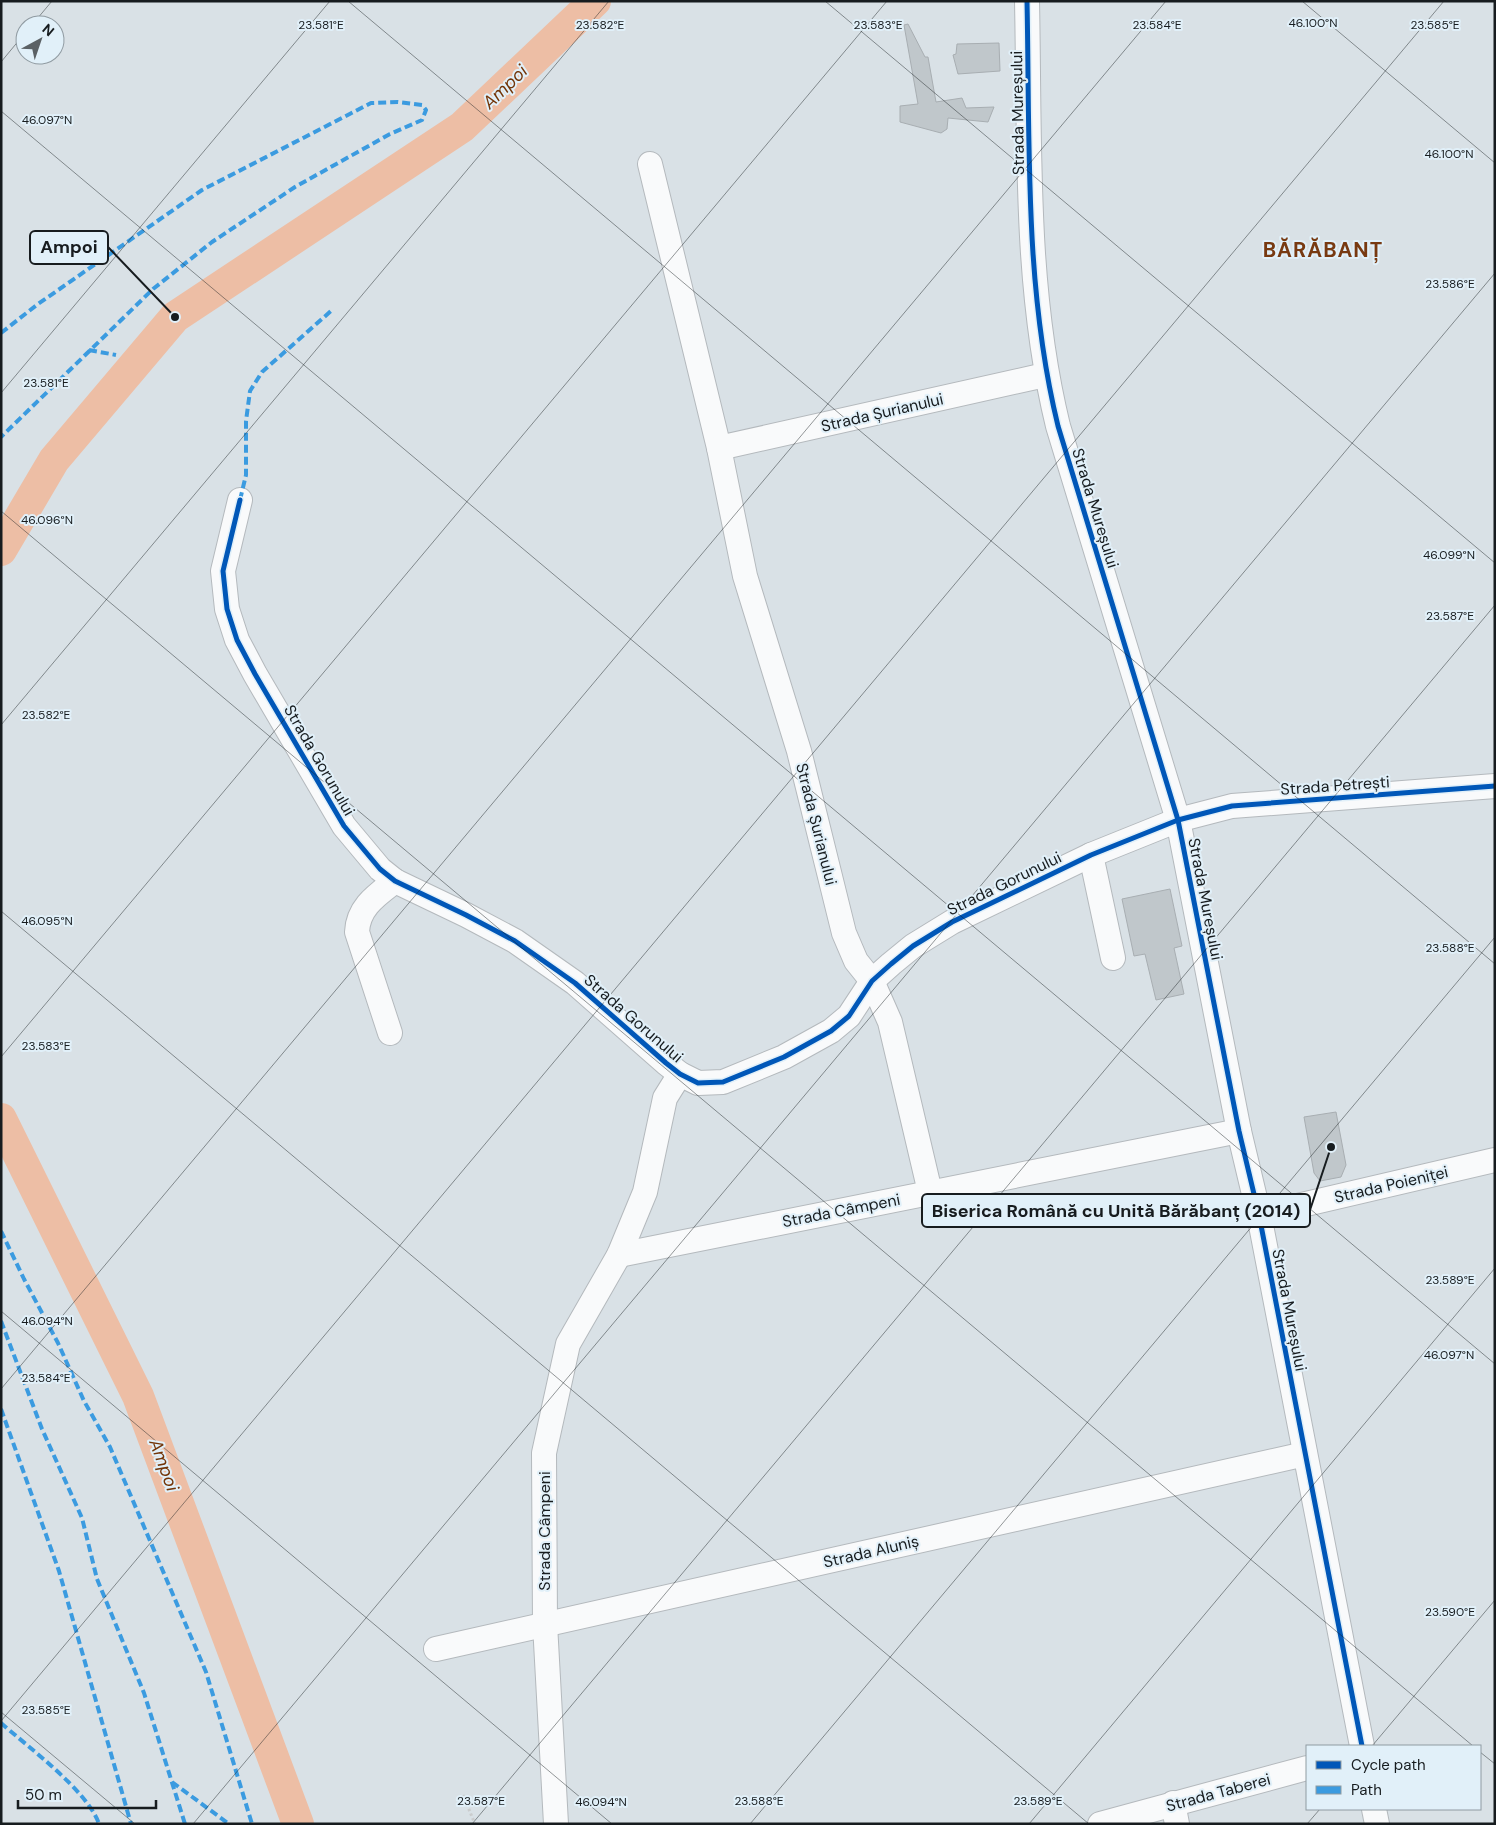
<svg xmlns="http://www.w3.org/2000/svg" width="1496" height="1825" font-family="'DM Sans',sans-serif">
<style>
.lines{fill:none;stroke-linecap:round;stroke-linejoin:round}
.river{stroke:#edbea5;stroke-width:32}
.building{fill:#c0c7cb;stroke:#a8aeb2}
.minor-casing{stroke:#b4b9bd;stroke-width:26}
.path{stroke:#cacccd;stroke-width:3;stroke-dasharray:2.5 2.5;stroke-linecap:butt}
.minor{stroke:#f9fafb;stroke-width:24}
.quiet{stroke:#3b9be0;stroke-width:4;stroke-dasharray:8 4;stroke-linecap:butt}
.cycleway-casing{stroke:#e1f0f9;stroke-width:8}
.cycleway{stroke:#0057b8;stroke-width:5}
.ticks{fill:none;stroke:#171c1f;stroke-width:1;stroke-opacity:0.45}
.labels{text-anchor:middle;stroke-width:4;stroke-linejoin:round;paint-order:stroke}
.street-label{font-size:16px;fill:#171c1f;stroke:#e1f0f9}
.water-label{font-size:18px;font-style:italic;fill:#733508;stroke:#e1f0f9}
.district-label{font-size:21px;font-weight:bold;letter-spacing:1px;fill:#783a12;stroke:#e1f0f9}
.ticks-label{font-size:12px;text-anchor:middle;fill:#171c1f;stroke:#e1f0f9;stroke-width:4;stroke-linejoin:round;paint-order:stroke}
.leader{fill:none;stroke:#171c1f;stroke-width:2}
.callout-dot{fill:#171c1f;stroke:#e1f0f9;stroke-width:2}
.callout{fill:#e1f0f9;stroke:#171c1f;stroke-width:2}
.callout-label{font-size:18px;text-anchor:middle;font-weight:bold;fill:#171c1f}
</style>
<rect width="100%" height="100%" fill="#d9e1e6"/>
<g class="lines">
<g class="river">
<polyline points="1,550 54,460 175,317 462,127 595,1"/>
<polyline points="1,1119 138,1396 298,1824"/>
</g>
</g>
<g class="building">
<polygon points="908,24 925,57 928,57 936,102 962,98 966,108 994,107 988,122 948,118 947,129 941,133 900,122 900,106 918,104 904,25"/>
<polygon points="999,43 1000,71 958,74 953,55 956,54 957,44"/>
<polygon points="1170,889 1182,946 1174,948 1184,994 1156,1000 1145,954 1134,956 1122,899"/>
<polygon points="1336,1112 1346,1165 1341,1177 1320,1181 1314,1173 1304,1117"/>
</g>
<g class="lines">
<defs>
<g id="minor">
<path d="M 1027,1 C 1030,143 1024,287 1058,426 L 1178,820 L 1239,1131 L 1259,1215 L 1362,1746"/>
<polyline points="650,164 719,448 745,576 799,751 844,933 856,961 872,981 890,1022 930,1192"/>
<polyline points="719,448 1045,375"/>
<polyline points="240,500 223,571 227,609 237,640 255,674 344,826 380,869 395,881 466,915 515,941 575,983 666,1063 680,1074 698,1083 723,1082 784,1057 831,1031 849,1016 872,981 891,964 913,946 952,922 1091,855 1178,820 1232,806 1495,786"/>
<polyline points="1091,855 1113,958"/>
<path d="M 390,1033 L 357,932 C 358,907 377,895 395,881"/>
<polyline points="1259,1215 1495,1160"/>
<polyline points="619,1255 1239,1131"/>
<polyline points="436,1649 1305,1454"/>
<polyline points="1173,1803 1177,1824"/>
<polyline points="1374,1809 1377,1824"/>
<polyline points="556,1824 545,1624 544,1453 568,1344 619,1255 645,1192 665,1098 680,1074"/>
<polyline points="1100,1824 1307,1768"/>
</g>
</defs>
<use href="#minor" class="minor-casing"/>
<polyline class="path" points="463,1795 475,1824"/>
<use href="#minor" class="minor"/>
<g class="quiet">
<polyline points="1,333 38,304 202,190 371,103 398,102 422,105 426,110 422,120 390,134 295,187 212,242 153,289 1,437"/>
<polyline points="89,350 116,355"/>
<polyline points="240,500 246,475 246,421 250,391 262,372 331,311"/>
<polyline points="1,1231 24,1279 58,1343 84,1401 110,1447 206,1672 252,1824"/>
<polyline points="1,1321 42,1429 82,1518 97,1579 144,1693 185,1824"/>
<polyline points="1,1409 59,1571 131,1824"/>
<path d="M 1,1723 C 28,1747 88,1791 99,1824"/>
<polyline points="172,1782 229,1824"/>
</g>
<defs>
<g id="cycleway">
<path d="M 1027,1 C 1030,143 1024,287 1058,426 L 1178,820 L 1239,1131 L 1259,1215 L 1362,1746"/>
<polyline points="240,500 223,571 227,609 237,640 255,674 344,826 380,869 395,881 466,915 515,941 575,983 666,1063 680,1074 698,1083 723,1082 784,1057 831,1031 849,1016 872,981 891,964 913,946 952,922 1091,855 1178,820 1232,806 1495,786"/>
</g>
</defs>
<use href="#cycleway" class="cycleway-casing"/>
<use href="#cycleway" class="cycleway"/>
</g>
<path class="ticks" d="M 348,1 L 1495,964M 825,1 L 1495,563M 1302,1 L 1495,163M 32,25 L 52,1M 1,62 L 25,33M 1,111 L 1495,1364M 1,393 L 330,1M 1,511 L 1473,1746M 1,725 L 609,1M 1,911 L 1089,1824M 1,1057 L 887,1M 1,1311 L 612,1824M 1,1389 L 1166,1M 1,1712 L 135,1824M 1,1721 L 1444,1M 1372,1746 L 1495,1600M 1480,1752 L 1495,1764M 193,1824 L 1495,273M 472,1824 L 1495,605M 750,1824 L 1495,937M 1029,1824 L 1495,1268M 1307,1824 L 1320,1809"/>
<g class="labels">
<g class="street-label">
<text transform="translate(1017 113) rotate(-91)" y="6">Strada Mureșului</text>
<text transform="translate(882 412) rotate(-13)" y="6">Strada Șurianului</text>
<text transform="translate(1096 508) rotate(73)" y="6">Strada Mureșului</text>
<text transform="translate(320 760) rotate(60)" y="6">Strada Gorunului</text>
<text transform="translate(1335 785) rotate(-4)" y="6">Strada Petrești</text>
<text transform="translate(817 824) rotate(76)" y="6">Strada Șurianului</text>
<text transform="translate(1004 883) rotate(-26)" y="6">Strada Gorunului</text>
<text transform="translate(1206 899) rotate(79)" y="6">Strada Mureșului</text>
<text transform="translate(634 1018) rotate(41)" y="6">Strada Gorunului</text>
<text transform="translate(1391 1184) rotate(-13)" y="6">Strada Poieniței</text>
<text transform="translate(841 1210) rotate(-11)" y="6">Strada Câmpeni</text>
<text transform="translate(1290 1310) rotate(79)" y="6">Strada Mureșului</text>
<text transform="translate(544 1531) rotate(-90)" y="6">Strada Câmpeni</text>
<text transform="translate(871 1551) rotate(-13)" y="6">Strada Aluniș</text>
<text transform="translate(1218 1792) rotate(-15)" y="6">Strada Taberei</text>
</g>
<g class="water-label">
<text transform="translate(505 87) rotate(-44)" y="6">Ampoi</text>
<text transform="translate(164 1465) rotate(70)" y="6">Ampoi</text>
</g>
<g class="district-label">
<text x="1323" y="257">BĂRĂBANȚ</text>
</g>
</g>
<g class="ticks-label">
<text x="1313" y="27">46.100°N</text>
<text x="321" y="29">23.581°E</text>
<text x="600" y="29">23.582°E</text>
<text x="878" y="29">23.583°E</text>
<text x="1157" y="29">23.584°E</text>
<text x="1435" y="29">23.585°E</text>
<text x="47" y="124">46.097°N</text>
<text x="1449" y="158">46.100°N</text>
<text x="1450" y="288">23.586°E</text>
<text x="46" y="387">23.581°E</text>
<text x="47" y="524">46.096°N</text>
<text x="1449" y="559">46.099°N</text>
<text x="1450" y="620">23.587°E</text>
<text x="46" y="719">23.582°E</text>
<text x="47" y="925">46.095°N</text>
<text x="1450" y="952">23.588°E</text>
<text x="46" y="1050">23.583°E</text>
<text x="1450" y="1284">23.589°E</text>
<text x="47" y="1325">46.094°N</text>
<text x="1449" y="1359">46.097°N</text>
<text x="46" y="1382">23.584°E</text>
<text x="1450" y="1616">23.590°E</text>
<text x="46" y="1714">23.585°E</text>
<text x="481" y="1805">23.587°E</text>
<text x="759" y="1805">23.588°E</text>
<text x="1038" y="1805">23.589°E</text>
<text x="601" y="1806">46.094°N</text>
</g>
<path class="leader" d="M175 317L108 247M1331 1147L1310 1210"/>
<g class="callout-dot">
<circle cx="175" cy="317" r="5"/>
<circle cx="1331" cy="1147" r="5"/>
</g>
<g class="callout">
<rect x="30" y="231" width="78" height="33" rx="5"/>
<rect x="922" y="1194" width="388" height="33" rx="5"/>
</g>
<g class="callout-label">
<text x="69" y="253">Ampoi</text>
<text x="1116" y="1217">Biserica Română cu Unită Bărăbanț (2014)</text>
</g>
<rect width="1496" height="1825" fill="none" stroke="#171c1f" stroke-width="5"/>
<rect x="1306" y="1745" width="175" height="65" fill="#e1f0f9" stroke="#909ba2"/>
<rect x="1316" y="1761" width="25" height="8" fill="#0057b8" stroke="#909ba2"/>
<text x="1351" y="1770" font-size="15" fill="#171c1f">Cycle path</text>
<rect x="1316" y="1786" width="25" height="8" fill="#3b9be0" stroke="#909ba2"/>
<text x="1351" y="1795" font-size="15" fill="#171c1f">Path</text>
<g transform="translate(40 40) rotate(40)"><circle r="24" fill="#e1f0f9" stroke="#909ba2"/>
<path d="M0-4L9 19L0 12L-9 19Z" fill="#5b6165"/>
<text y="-8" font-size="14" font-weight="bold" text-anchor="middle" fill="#171c1f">N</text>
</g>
<path d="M18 1800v8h138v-8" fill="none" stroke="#171c1f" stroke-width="2.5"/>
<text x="25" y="1800" font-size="15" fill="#171c1f" stroke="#e1f0f9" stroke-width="4" paint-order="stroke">50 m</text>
</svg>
